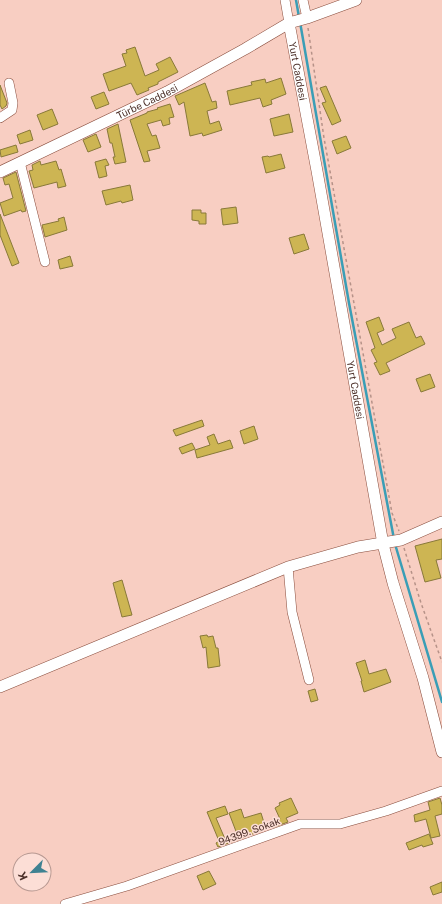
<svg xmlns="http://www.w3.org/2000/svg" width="442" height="904" font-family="'Public Sans',sans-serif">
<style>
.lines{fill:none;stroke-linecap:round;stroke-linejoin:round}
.stream{stroke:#3a9eb6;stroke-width:2.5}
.building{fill:#cdb553;stroke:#887939}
.minor-casing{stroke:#894d3d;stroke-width:10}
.tertiary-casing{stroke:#894d3d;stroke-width:12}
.path{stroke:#b69288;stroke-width:1.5;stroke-dasharray:3 3;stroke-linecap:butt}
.minor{stroke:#fff;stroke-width:9}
.tertiary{stroke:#fff;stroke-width:11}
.labels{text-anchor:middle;stroke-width:3;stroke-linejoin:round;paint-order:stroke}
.street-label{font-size:10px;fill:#4c3029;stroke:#fcded6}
</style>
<rect width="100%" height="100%" fill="#f8cec2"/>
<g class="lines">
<g class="stream">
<polyline points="296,0 299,17"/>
<polyline points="300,22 349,303 394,539"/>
<polyline points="395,544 442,702"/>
</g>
</g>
<g class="building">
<polygon points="135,47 145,76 159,70 156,64 170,57 178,72 158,82 158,84 148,88 149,90 137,95 131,83 109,91 103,74 126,66 122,54 127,53 126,50"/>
<polygon points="281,78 286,94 271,100 272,104 263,107 260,98 230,105 227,91 252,85 251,82 265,79 266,83"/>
<polygon points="205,83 212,102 216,101 217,108 207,111 210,124 219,121 222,130 203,136 202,133 190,136 184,102 179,105 175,96"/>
<polygon points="0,85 7,103 6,106 2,109 0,105"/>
<polygon points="326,86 341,121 332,125 322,103 326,102 320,88"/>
<polygon points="104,92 109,104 96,109 91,97"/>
<polygon points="170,104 174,117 169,118 170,124 163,126 161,120 147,124 152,136 156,135 160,148 147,151 150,161 144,162 130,120 147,113 147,112 158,109 157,108"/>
<polygon points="52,109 58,124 43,130 37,115"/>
<polygon points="289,114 293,132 274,136 270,119"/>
<polygon points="118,124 126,162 115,164 113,157 115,157 112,143 110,143 107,129"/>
<polygon points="30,130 33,140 20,144 17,135"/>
<polygon points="96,134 101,147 88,152 83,140"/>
<polygon points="346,136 351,148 337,154 332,141"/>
<polygon points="16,145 18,152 1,157 0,150"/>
<polygon points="281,154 285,168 266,173 262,157 268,156 269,157"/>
<polygon points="106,159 109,165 105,166 107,176 99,178 95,162"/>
<polygon points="40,161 41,165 56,161 59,170 61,169 66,186 58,188 57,182 34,188 29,171 33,170 32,165"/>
<polygon points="16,172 26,211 22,212 21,210 4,216 0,203 13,198 9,184 5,185 3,178"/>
<polygon points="130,185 133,200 122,203 121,201 106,205 102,191"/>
<polygon points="236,207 238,223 223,225 221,209"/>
<polygon points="192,210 201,210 201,213 206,213 206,224 199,224 199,221 192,220"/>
<polygon points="0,214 19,263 12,266 0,235"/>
<polygon points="64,217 67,230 45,237 42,225 59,221 58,219"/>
<polygon points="304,234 309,249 294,254 289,238"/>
<polygon points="70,256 73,266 60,269 58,260"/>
<polygon points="379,317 384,330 377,333 382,345 396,338 392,329 409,322 416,338 421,336 425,344 386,363 390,371 380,375 374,363 377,362 371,350 375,348 366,322"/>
<polygon points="430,374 435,387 421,392 416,379"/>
<polygon points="202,420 204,426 176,436 173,430"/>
<polygon points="254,426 258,439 244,444 240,431"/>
<polygon points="214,434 218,444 230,440 233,448 197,458 195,450 210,445 207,437"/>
<polygon points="192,443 195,449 182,454 179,448"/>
<polygon points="442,539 442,559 436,560 441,578 425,582 415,546"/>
<polygon points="122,580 132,615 122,617 113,583"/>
<polygon points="207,635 208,637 213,636 216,648 218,648 220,666 208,668 206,647 203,648 200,636"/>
<polygon points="365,660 369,674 386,669 391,682 364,692 361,681 362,681 356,663"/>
<polygon points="315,689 318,700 311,702 308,691"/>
<polygon points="291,798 298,813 286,818 288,822 272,828 270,823 280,819 275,808 280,805 279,803"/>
<polygon points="440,798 442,805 442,814 435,816 440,836 431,838 426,819 415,822 414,815 430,810 428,802"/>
<polygon points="225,806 228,814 216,818 225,839 237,834 229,813 241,809 244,818 261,813 266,829 218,847 216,843 219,841 207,812"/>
<polygon points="429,834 433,844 423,847 422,845 409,850 406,843"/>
<polygon points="209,871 216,884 203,890 197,876"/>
<polygon points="442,882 442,892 433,895 430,887"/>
</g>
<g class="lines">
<defs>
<g id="minor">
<polyline points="285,0 289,23"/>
<polyline points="303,0 307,18"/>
<polyline points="0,118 12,110 13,103 9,83"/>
<polyline points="20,162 45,262"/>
<polyline points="288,567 292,612 309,680"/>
<polyline points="65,904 127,886 300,824 340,824 386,811 442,791"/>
</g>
<g id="tertiary">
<path id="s1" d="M 289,23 L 317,171 L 383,544 L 393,583 L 423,678 L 442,752"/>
<path id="s2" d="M 0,172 L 167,92 L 245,49 L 289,23 L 307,18 L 356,0"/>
<polyline points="0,687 288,567 358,547 401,540 442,522"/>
</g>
</defs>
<use href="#minor" class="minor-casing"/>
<use href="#tertiary" class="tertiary-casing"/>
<g class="path">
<polyline points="308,28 324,138 392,513 399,531"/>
<polyline points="404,548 421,603 442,662"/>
</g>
<use href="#minor" class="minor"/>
<use href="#tertiary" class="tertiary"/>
</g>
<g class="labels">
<g class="street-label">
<text dy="4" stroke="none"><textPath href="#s1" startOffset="49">Yurt Caddesi</textPath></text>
<text dy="4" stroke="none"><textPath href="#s2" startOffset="163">Türbe Caddesi</textPath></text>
<text dy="4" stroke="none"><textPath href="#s1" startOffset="373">Yurt Caddesi</textPath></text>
<text transform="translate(249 831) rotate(-20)" y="4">94399. Sokak</text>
</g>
</g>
<g transform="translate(32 872) rotate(246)"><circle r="19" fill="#fcded6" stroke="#b69891"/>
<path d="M0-3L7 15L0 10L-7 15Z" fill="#3f8292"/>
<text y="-6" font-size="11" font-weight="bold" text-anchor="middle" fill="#4c3029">K</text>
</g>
</svg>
